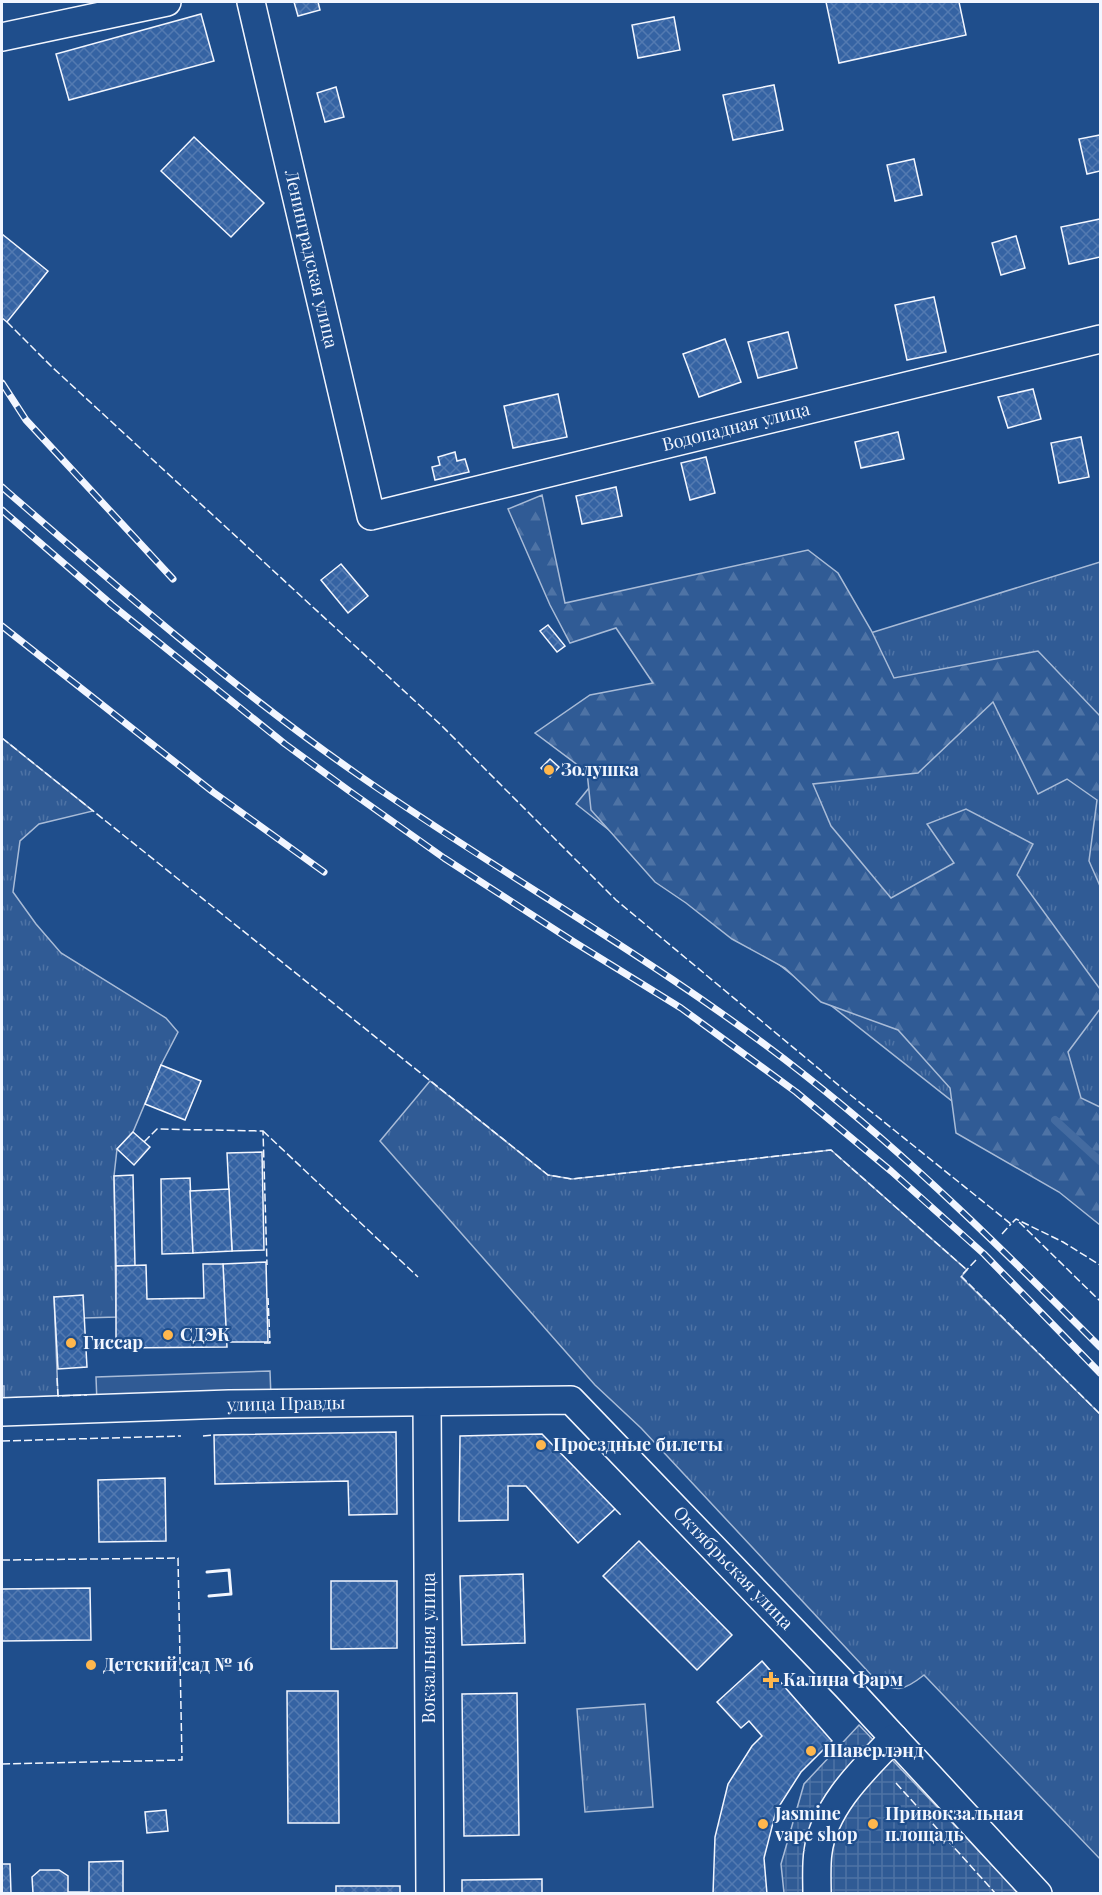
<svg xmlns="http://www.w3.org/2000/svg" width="1102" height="1895" font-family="'Playfair Display',serif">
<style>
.grass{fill:url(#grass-tufts);stroke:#a8bbd7;stroke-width:1.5}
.forest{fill:url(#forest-firs);stroke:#a8bbd7;stroke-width:1.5}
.built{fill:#305b95;stroke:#a8bbd7;stroke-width:1.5}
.plaza{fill:url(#plaza-grid);stroke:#a8bbd7;stroke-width:1.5}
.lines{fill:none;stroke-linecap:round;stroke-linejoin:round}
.stream{stroke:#446ba0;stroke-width:8}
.building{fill:url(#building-cross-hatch);stroke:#f2f6ff;stroke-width:1.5}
.minor-casing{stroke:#f2f6ff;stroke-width:30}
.minor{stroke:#1f4e8c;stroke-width:27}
.rail-casing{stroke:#f2f6ff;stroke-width:7}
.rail{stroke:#1f4e8c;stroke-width:4.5;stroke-dasharray:14;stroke-linecap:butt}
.fence{stroke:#f2f6ff;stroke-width:1.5;stroke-dasharray:8 3;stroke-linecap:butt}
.wall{stroke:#f2f6ff;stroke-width:3}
.poi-dot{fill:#ffb74d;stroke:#1f4e8c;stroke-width:2}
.labels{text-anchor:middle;stroke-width:4.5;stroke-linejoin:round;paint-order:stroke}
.street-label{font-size:18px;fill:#f2f6ff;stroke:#1f4e8c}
.poi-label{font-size:18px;font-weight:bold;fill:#f2f6ff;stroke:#1f4e8c;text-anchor:start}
</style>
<defs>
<pattern id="grass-tufts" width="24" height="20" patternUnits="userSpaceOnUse" patternTransform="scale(1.5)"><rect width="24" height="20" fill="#305b95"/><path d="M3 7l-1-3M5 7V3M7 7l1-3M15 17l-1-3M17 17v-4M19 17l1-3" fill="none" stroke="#4e73a5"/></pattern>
<pattern id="forest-firs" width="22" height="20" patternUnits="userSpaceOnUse" patternTransform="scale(1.5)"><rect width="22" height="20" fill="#305b95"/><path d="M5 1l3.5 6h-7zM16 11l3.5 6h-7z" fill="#4e73a5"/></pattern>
<pattern id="plaza-grid" width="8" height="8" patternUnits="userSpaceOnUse" patternTransform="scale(1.5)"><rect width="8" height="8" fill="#305b95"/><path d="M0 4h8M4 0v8" fill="none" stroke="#4e73a5"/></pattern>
<pattern id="building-cross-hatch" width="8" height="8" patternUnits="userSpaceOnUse" patternTransform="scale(1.5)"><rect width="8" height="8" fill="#3563a3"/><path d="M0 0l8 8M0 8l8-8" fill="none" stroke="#537ab1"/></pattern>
</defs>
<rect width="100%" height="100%" fill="#1f4e8c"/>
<g class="grass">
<polygon points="1100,562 1100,1218 576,804 602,772 550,732"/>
<polygon points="2,738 93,811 39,824 20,841 13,892 36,924 61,953 166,1018 178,1032 161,1065 133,1132 117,1149 114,1176 116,1317 84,1318 54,1297 58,1396 4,1398 4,1386 2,1386"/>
<path d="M 430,1081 L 548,1175 L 572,1179 L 831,1150 L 967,1270 L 961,1277 L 1100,1414 L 1100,1859 L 924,1675 C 905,1690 896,1694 875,1679 L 641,1428 L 595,1385 L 380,1141 Z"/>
<polygon points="645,1704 653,1807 585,1812 577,1709"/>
</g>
<polygon class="forest" points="542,495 565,603 808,550 838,573 871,630 894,678 1038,651 1100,716 1100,886 1089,861 1097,800 1067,779 1038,794 993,702 918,773 813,784 831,826 891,898 954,863 927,824 966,809 1033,844 1017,875 1100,989 1100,1009 1068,1052 1081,1098 1100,1107 1100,1225 1059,1192 956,1133 950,1088 898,1030 821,1002 785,968 732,939 686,903 655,882 591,810 587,772 535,733 590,695 653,683 616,628 570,643 550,605 508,509"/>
<polygon class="built" points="270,1371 271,1398 97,1403 96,1377"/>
<polygon class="plaza" points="859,1725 1019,1893 784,1893 781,1864 804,1784"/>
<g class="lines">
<polyline class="stream" points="1055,1120 1100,1161"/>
</g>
<g class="building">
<polygon points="294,2 318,2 320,10 298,16"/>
<polygon points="826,2 959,2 966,35 839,63"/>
<polygon points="201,14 214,61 69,100 56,54"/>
<polygon points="674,17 680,50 638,58 632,25"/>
<polygon points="774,85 783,130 733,140 723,95"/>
<polygon points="336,87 344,117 325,122 317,93"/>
<polygon points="1100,135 1100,171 1087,174 1079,139"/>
<polygon points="194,137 264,203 231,237 161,171"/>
<polygon points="914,159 922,195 895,201 887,165"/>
<polygon points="1100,219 1100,257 1069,264 1061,227"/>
<polygon points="2,234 48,271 7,322 2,318"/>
<polygon points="1016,236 1025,268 1001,275 992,243"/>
<polygon points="934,297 946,352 907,360 895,305"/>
<polygon points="788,332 797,368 758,378 748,342"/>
<polygon points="725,339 741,382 699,397 683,354"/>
<polygon points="1033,389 1041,419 1008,428 998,397"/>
<polygon points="558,394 567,437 513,448 504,406"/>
<polygon points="898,432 904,459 861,468 855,442"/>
<polygon points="1081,437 1089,477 1059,483 1051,443"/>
<polygon points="455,452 457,461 465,459 469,472 435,480 432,467 440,465 438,457"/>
<polygon points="706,457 715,493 690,500 681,463"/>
<polygon points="616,487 622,516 582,524 576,496"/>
<polygon points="341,564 368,596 348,613 321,580"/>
<polygon points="548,625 565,646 557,652 540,631"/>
<polygon points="550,759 559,767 550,777 541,768"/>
<polygon points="161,1065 201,1081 185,1120 145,1104"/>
<polygon points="133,1132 150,1147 134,1165 117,1149"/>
<polygon points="262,1152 264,1250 232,1251 227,1153"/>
<polygon points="133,1175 135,1266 116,1266 114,1176"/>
<polygon points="190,1178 193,1253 162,1254 161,1179"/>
<polygon points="229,1189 232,1251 193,1253 190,1191"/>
<polygon points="266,1262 268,1342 226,1342 223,1264"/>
<polygon points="203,1264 223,1264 227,1347 116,1348 116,1266 146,1265 147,1299 204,1298"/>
<polygon points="83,1295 87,1367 58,1369 54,1297"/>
<polygon points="396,1432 397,1514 349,1515 348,1481 215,1484 214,1435"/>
<polygon points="542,1434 615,1509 578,1543 526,1486 508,1486 508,1520 459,1521 460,1436"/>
<polygon points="165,1478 166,1541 99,1542 98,1480"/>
<polygon points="639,1541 732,1635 697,1670 603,1576"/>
<polygon points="523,1574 525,1643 462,1645 460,1576"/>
<polygon points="331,1581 397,1581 397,1648 331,1649"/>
<polygon points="90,1588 91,1640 2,1641 2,1589"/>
<polygon points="762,1661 832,1741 801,1772 776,1811 764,1858 767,1894 713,1894 715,1837 728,1784 752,1746 762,1736 749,1721 741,1728 717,1702"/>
<polygon points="287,1691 338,1691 339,1823 288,1823"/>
<polygon points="517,1693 519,1835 464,1836 462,1694"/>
<polygon points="166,1810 168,1831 147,1833 145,1812"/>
<polygon points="123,1861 123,1894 2,1894 2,1864 10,1864 11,1893 33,1893 32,1877 40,1870 59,1870 68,1876 68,1892 89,1892 89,1862"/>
<polygon points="542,1879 542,1894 462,1894 462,1880"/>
<rect x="336" y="1886" width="64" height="8"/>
</g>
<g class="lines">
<defs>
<g id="minor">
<polyline points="251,2 371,516 1100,339"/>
<polyline points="2,37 167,2"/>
<polyline points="427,1402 430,1894"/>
<polyline points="2,1412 229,1404 571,1400 847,1687 1038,1894"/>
<path d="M 817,1894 C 817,1880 816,1865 818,1852 C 824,1806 864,1769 894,1738"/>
</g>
</defs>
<use href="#minor" class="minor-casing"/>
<use href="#minor" class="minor"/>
<defs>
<g id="rail">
<polyline points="2,383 26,420 173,579"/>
<path d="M 2,487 C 116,586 232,687 357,774 C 505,877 664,964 806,1076 C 912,1159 1006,1253 1100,1347"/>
<polyline points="2,510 112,605 285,744 348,790 444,858 574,942 681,1008 796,1092 891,1171 984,1254 1100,1373"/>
<polyline points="2,626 213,792 324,872"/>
</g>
</defs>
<use href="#rail" class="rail-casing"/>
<use href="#rail" class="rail"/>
<g class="fence">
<polyline points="7,322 52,367 441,725 616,900 848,1093 1011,1224 1016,1219 1063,1242 1100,1265"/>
<polyline points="2,738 548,1175 572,1179 831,1150 967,1270"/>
<polyline points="263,1131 418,1277"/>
<polyline points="144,1142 157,1129 263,1131 267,1265"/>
<polyline points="1019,1222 1100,1301"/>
<polyline points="1002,1234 1011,1224"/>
<polyline points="976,1260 961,1276 1100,1414"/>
<polyline points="264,1343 270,1343 268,1298"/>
<polyline points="57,1378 58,1396 87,1395"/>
<polyline points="203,1436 214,1435"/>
<polyline points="2,1441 181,1436"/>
<polyline points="615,1509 622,1516"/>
<polyline points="2,1560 178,1558 182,1760 2,1764"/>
<polyline points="896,1783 996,1894"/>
</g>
<polyline class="wall" points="207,1572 229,1570 231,1594 209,1596"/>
</g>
<g class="poi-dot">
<circle cx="549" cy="770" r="6"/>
<circle cx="168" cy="1335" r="6"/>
<circle cx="71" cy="1343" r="6"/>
<circle cx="541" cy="1445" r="6"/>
<circle cx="91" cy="1665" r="6"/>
<path d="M768 1671h6v6h6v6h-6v6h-6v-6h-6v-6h6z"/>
<circle cx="811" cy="1751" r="6"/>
<circle cx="763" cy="1824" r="6"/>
<circle cx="873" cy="1824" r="6"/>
</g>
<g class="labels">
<g class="street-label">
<text transform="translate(311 259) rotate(77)" y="6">Ленинградская улица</text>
<text transform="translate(736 427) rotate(-14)" y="6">Водопадная улица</text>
<text transform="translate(286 1404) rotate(-1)" y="6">улица Правды</text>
<text transform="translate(733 1568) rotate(46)" y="6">Октябрьская улица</text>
<text transform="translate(429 1648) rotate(-90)" y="6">Вокзальная улица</text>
</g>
<g class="poi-label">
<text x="561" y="776">Золушка</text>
<text x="180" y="1341">СДЭК</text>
<text x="83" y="1349">Гиссар</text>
<text x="553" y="1451">Проездные билеты</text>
<text x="103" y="1671">Детский сад № 16</text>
<text x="783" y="1686">Калина Фарм</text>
<text x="823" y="1757">Шаверлэнд</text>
<text x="775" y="1820">Jasmine<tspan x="775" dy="21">vape shop</tspan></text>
<text x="885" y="1820">Привокзальная<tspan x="885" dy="21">площадь</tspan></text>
</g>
</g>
<rect width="1102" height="1895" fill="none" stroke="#f2f6ff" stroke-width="6"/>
</svg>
